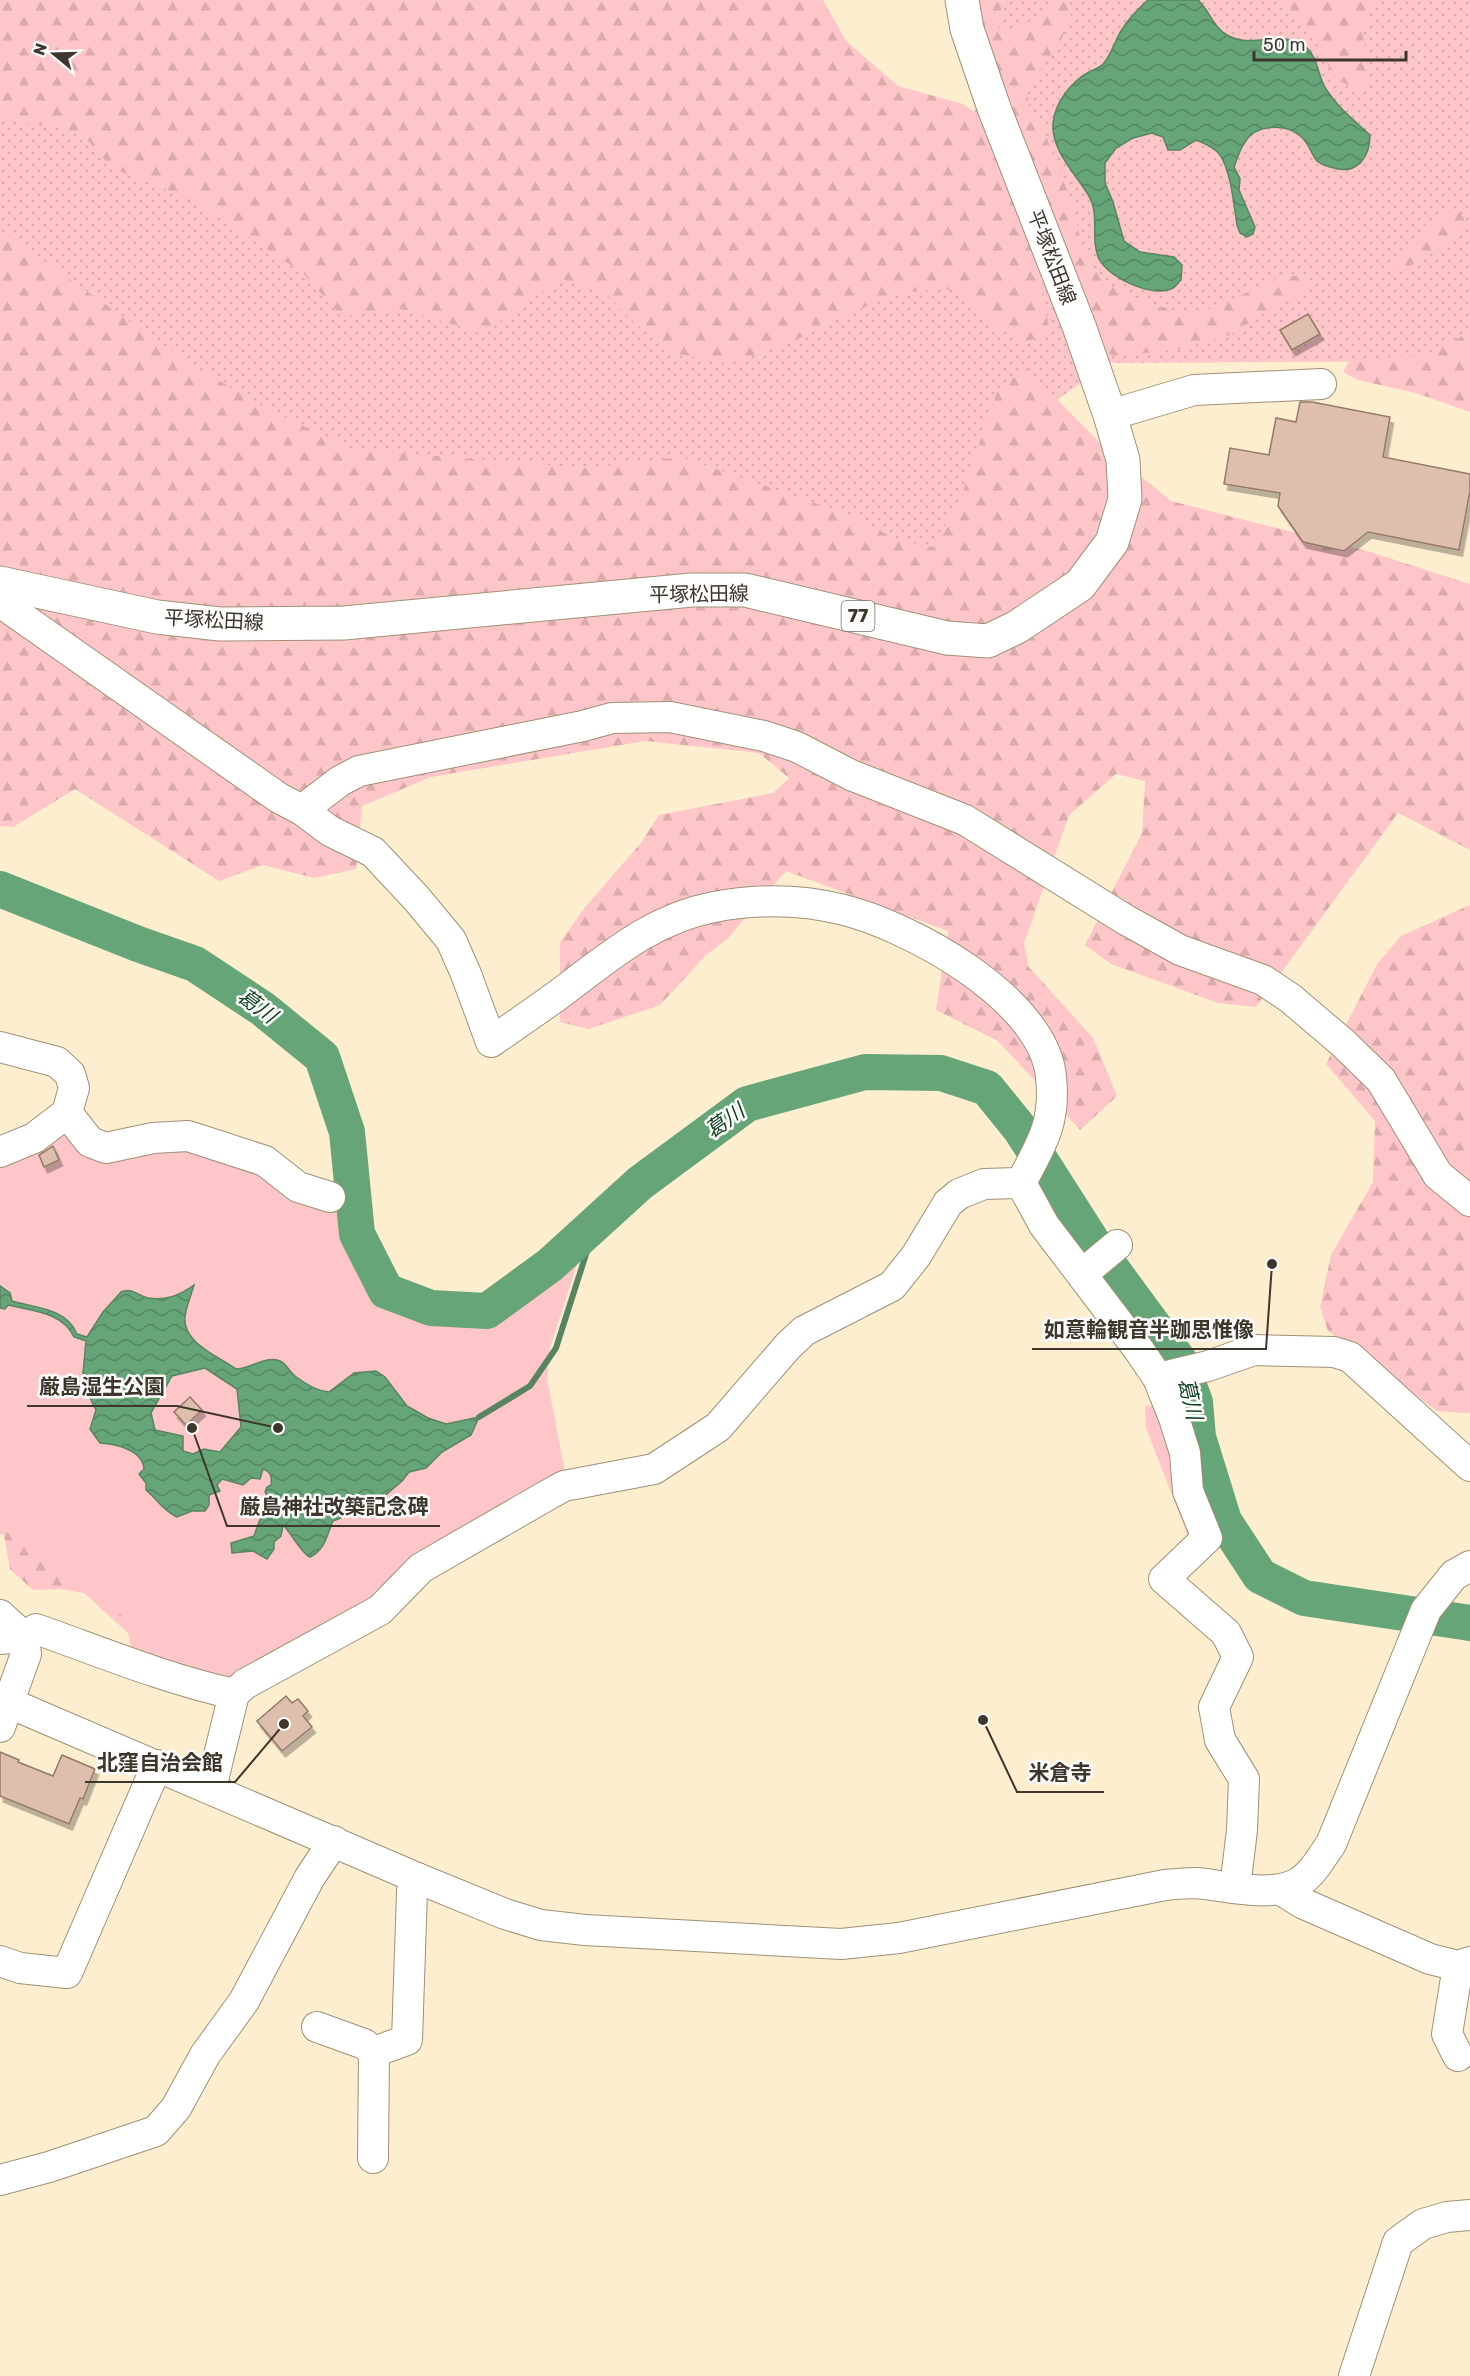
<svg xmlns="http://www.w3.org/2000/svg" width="1470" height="2376" font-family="Rubik,'Noto Sans JP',sans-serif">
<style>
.grass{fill:url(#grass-dots)}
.forest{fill:url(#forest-firs)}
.park{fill:#fec6c8}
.water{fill:url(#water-waves);stroke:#598461;stroke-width:1.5;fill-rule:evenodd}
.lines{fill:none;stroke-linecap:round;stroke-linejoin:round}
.stream{stroke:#598461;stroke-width:6}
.river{stroke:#65a578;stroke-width:36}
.building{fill:#debfae;stroke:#947868;stroke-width:1.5;filter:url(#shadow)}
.minor-casing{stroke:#9f9176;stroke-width:32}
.major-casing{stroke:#9f9176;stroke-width:35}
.minor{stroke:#fff;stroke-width:30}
.major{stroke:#fff;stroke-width:33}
.labels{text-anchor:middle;stroke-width:5;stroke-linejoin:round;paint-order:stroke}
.shield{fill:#fcfcfc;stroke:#76716a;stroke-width:1.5}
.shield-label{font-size:18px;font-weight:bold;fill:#3c362b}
.street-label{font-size:20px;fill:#3c362b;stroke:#fcfcfc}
.water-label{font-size:21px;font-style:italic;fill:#0d3e20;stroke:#fcfcfc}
.leader{fill:none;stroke:#3c362b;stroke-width:2}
.callout-dot{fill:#3c362b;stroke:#fcfcfc;stroke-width:2}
.callout-label{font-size:21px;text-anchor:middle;font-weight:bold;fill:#3c362b;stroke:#fcfcfc;stroke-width:5;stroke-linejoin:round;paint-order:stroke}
</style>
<defs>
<pattern id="grass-dots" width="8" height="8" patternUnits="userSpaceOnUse" patternTransform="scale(1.5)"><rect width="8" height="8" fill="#fec6c8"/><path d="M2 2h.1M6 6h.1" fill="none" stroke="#dbabac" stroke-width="1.8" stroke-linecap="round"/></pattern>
<pattern id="forest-firs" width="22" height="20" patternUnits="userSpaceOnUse" patternTransform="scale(1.5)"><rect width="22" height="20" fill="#fec6c8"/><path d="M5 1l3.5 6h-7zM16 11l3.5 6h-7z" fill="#dbabac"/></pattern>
<pattern id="water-waves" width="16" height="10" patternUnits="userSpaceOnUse" patternTransform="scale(1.5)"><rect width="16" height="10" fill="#65a578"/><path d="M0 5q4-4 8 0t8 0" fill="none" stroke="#548763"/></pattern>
<filter id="shadow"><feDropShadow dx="3.5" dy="6" stdDeviation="0" flood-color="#0004"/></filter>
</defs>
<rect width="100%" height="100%" fill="#fdeed0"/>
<polygon class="grass" points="0,0 969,140 985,60 984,0 1470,0 1470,358 1459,361 1108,363 1058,399 1034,552 930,576 472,518 0,311"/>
<g class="forest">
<polygon points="0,0 823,0 846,41 898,86 963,104 987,121 1023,206 1042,284 1050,336 1025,341 997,327 953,289 900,292 840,318 798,339 731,364 677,354 637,325 605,293 562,279 526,302 483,334 404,309 341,316 302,272 189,198 111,168 81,132 0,119"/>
<path d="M 970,0 L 1002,0 L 999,29 L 1009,34 C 1027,26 1040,12 1057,0 L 1069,3 L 1071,16 L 1061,40 L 1027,90 L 1029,108 L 1044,131 L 1071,200 L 1082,246 L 1101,280 L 1147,303 L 1185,313 L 1216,308 L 1273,279 L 1300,275 L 1310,281 L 1302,293 L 1259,316 L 1230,335 L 1180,349 L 1117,356 L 1088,349 Z"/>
<path d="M 1282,0 L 1376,0 L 1362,32 L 1370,71 L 1364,89 C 1331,85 1332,67 1317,44 C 1306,29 1294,14 1282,0 Z"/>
<path d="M 1458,211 L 1465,218 C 1457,243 1425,257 1404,270 L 1393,267 L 1397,255 L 1414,242 L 1426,224 L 1439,214 Z"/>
<polygon points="0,230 176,354 256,403 351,449 585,468 681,457 850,515 898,540 933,547 961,497 997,392 1025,367 1097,440 1171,501 1370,552 1470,584 1470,850 1398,813 1256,1007 1218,1003 1111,964 1085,945 1142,833 1145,781 1116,774 1069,815 1024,943 1028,966 1093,1038 1117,1096 1080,1130 998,1041 936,1010 948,931 786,871 728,938 705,956 660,1005 588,1029 560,1022 560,942 586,906 640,844 659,815 773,793 789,778 759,753 645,741 431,777 362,806 356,869 314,878 263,865 219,881 75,789 13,827 0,826"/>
<polygon points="1470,332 1470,412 1416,393 1358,380 1343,372 1349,361 1427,354"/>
<polygon points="1470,905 1470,1413 1437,1411 1328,1331 1320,1307 1331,1255 1373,1182 1375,1121 1326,1064 1377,964 1401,936"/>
<polygon points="0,1441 164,1669 131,1648 128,1633 84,1593 61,1589 33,1590 10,1569 4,1535 0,1534"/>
</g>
<g class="park">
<path d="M 74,1130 L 182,1142 L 337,1205 C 342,1222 344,1243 353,1258 C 385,1314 459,1344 518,1309 C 538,1297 562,1271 580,1255 L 550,1347 L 547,1378 L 566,1478 L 392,1591 L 225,1683 L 154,1659 L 124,1617 L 8,1524 L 0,1515 L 0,1155 Z"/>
<polygon points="1159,1405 1168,1418 1191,1544 1146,1428 1145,1406"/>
</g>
<g class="water">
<path d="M 1148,0 L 1198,0 C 1209,10 1213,27 1227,35 C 1251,50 1285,28 1307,48 C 1318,58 1318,77 1326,89 C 1337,107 1355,121 1370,135 C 1370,157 1357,175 1334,168 C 1328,167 1322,165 1317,161 C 1310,153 1310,143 1299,135 C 1284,123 1255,125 1245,142 C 1240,149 1237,158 1234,167 L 1240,179 L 1239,190 L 1255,227 L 1253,234 L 1247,237 L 1240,233 L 1237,225 C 1234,206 1231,171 1220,155 C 1215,148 1204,143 1196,140 L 1180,150 L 1168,150 L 1163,137 L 1152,133 L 1133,138 L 1116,148 L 1105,163 L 1105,183 L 1113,202 L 1124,241 L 1140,252 L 1174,257 L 1182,265 L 1181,280 C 1178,283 1175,288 1171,289 C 1151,297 1109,278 1099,259 C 1090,239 1100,215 1089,196 C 1076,174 1051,151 1053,123 C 1055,103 1071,82 1089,72 C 1094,69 1101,68 1104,63 C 1112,53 1115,41 1121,31 C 1128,19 1138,9 1148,0 Z"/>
<path d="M 194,1285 C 191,1296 186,1307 185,1317 C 182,1343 220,1357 236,1369 C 250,1369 263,1357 277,1360 C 286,1362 288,1370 295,1376 C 304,1383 317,1391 329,1392 L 354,1373 L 376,1371 L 385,1377 L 407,1406 L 428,1418 L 446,1424 L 479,1417 L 471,1435 L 442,1452 L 426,1468 L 409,1472 L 402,1481 L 374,1505 L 333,1521 C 327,1535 325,1550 310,1557 C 301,1553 292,1534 283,1525 L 281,1536 L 274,1542 L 274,1549 L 267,1559 L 253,1551 L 232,1553 L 231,1543 L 254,1536 L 260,1519 L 267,1517 L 273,1505 L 279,1504 L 278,1499 L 268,1497 L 265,1492 L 267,1487 L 271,1485 C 272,1478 271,1471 263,1469 L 260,1479 L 251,1478 L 243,1485 L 222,1479 L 217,1485 L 220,1491 L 209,1495 L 209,1505 L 205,1511 L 192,1511 L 177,1517 C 163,1511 157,1499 146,1490 L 146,1483 L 139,1474 L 144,1469 C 143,1450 116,1444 100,1443 L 90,1429 L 96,1410 L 86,1390 L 83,1373 L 86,1341 L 74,1337 C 63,1312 32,1311 8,1305 L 5,1309 L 0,1308 L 0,1286 L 10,1293 L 12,1301 C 36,1308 66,1308 77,1334 L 87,1337 L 103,1312 L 121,1292 C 132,1287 138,1296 148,1298 C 166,1301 180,1295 194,1285 ZM 205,1368 L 237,1389 L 241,1427 L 220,1452 L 204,1449 L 193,1454 L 183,1451 L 183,1436 L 155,1430 L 151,1413 L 172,1376 Z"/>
</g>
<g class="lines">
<polyline class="stream" points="479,1417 530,1386 556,1348 596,1223"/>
<polyline class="river" points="0,889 138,944 195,964 263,1009 322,1057 347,1132 357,1234 386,1291 431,1308 487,1311 550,1265 640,1183 747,1104 865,1072 941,1073 987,1088 1021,1130 1095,1246 1180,1362 1195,1402 1198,1437 1224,1521 1260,1576 1304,1598 1470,1623"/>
</g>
<g class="building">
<polygon points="1308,314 1320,334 1292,350 1280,330"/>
<polygon points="1300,402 1312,402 1390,417 1383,457 1470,474 1470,491 1459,550 1368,532 1344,551 1303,542 1278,506 1280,493 1224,484 1230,448 1269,455 1276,418 1296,422"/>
<polygon points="53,1146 59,1160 44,1167 39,1155"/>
<polygon points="190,1397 202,1410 186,1425 174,1412"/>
<polygon points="286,1696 292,1703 298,1699 308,1711 303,1716 312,1727 282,1751 257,1721"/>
<polygon points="0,1752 19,1760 18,1762 53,1776 62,1755 95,1769 83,1799 80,1798 69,1824 0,1796"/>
</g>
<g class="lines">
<defs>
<g id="minor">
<polyline points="1110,415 1194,390 1321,384"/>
<path d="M 0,602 L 279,798 L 302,810 L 330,831 L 373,852 L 417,899 L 451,940 L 466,974 L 491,1042 C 514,1026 536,1011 558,995 C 608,958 651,919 714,907 C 756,899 799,899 840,909 C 909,925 1044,999 1051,1077 C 1056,1124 1041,1144 1021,1183"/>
<polyline points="302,810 340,781 359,771 583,726 612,718 670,717 764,736 797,747 851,775 965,820 1126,920 1180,950 1263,980 1290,998 1343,1043 1381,1080 1438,1175 1470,1201"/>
<polyline points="0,1047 57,1062 70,1074 74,1088 67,1113 34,1138 0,1152"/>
<polyline points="67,1113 90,1142 106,1148 153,1138 188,1136 265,1161 298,1187 330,1197"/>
<polyline points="1021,1183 1044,1225 1139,1350 1158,1378 1174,1418 1185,1453 1188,1491 1207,1538 1164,1579 1226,1633 1238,1657 1214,1707 1220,1740 1244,1779 1242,1830 1235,1888"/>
<polyline points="1082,1274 1117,1245"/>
<polyline points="1158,1378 1208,1366 1254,1350 1334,1352 1350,1357 1470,1466"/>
<polyline points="0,1615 24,1637 26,1654 0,1727"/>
<path d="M 0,1639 L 24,1637 L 36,1629 C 101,1652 166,1679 234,1694"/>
<path d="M 0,1699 L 417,1878 L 505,1914 L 541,1925 L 585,1930 L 841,1944 L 899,1938 L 1165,1885 C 1175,1884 1186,1883 1197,1883 C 1227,1886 1270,1898 1298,1883 C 1313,1874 1321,1858 1331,1844 L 1426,1610 L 1454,1575 L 1470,1566"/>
<polyline points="211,1788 234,1694 245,1684 380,1610 421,1568 546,1496 564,1486 654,1469 718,1427 788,1346 804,1331 892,1286 916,1256 948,1203 959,1194 984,1184 1021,1183"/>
<polyline points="1281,1890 1302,1903 1430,1959 1458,1966 1470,1962"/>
<polyline points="0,1961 20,1968 67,1973 157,1765"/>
<polyline points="1458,1966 1447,2034 1458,2056"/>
<polyline points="317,2027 364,2044 374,2052"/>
<polyline points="374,2052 407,2040 412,1891 417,1878"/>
<polyline points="373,2158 374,2052"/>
<polyline points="0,2180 49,2167 156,2131 176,2108 205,2055 244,2001 310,1877 334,1841"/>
<polyline points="1354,2376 1398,2242 1423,2224 1447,2217 1470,2215"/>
</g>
<polyline id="major" points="0,583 157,617 220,624 344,623 692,590 745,590 947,638 988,641 1017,627 1080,585 1112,542 1125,499 1123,460 1110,415 1079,326 994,108 967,29 962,0"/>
</defs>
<use href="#minor" class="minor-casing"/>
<use href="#major" class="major-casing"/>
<use href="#minor" class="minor"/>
<use href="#major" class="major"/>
</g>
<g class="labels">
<rect class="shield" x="841.5" y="601" width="33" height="30" rx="4.5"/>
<g class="shield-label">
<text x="858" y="622">77</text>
</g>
<g class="street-label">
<text transform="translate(1052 257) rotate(69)" y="7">平塚松田線</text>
<text transform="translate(699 594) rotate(-1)" y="7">平塚松田線</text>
<text transform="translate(214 620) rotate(3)" y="7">平塚松田線</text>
</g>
<g class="water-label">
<text transform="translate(257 1006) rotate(36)" y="7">葛川</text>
<text transform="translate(725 1121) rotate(-35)" y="7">葛川</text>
<text transform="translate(1190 1399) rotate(77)" y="7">葛川</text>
</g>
</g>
<path class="leader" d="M1272 1264L1266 1349H1032M278 1428L177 1406H27M192 1428L227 1526H440M284 1724L235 1782H85M983 1720L1017 1792H1104"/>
<g class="callout-dot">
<circle cx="1272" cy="1264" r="6"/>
<circle cx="278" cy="1428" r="6"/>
<circle cx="192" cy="1428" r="6"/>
<circle cx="284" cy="1724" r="6"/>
<circle cx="983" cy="1720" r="6"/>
</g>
<g class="callout-label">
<text x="1149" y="1337">如意輪観音半跏思惟像</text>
<text x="102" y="1394">厳島湿生公園</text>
<text x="334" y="1514">厳島神社改築記念碑</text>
<text x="160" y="1770">北窪自治会館</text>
<text x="1060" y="1780">米倉寺</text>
</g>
<g transform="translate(54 54) rotate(289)" stroke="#fcfcfc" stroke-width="4.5" paint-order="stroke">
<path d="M0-4.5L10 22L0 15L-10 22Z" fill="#3c362b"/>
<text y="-9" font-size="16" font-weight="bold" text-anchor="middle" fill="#3c362b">N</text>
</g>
<path d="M1254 51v9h152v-9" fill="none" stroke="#3c362b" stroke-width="3"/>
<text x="1263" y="51" font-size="18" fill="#3c362b" stroke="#fcfcfc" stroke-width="4.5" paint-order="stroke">50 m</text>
</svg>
